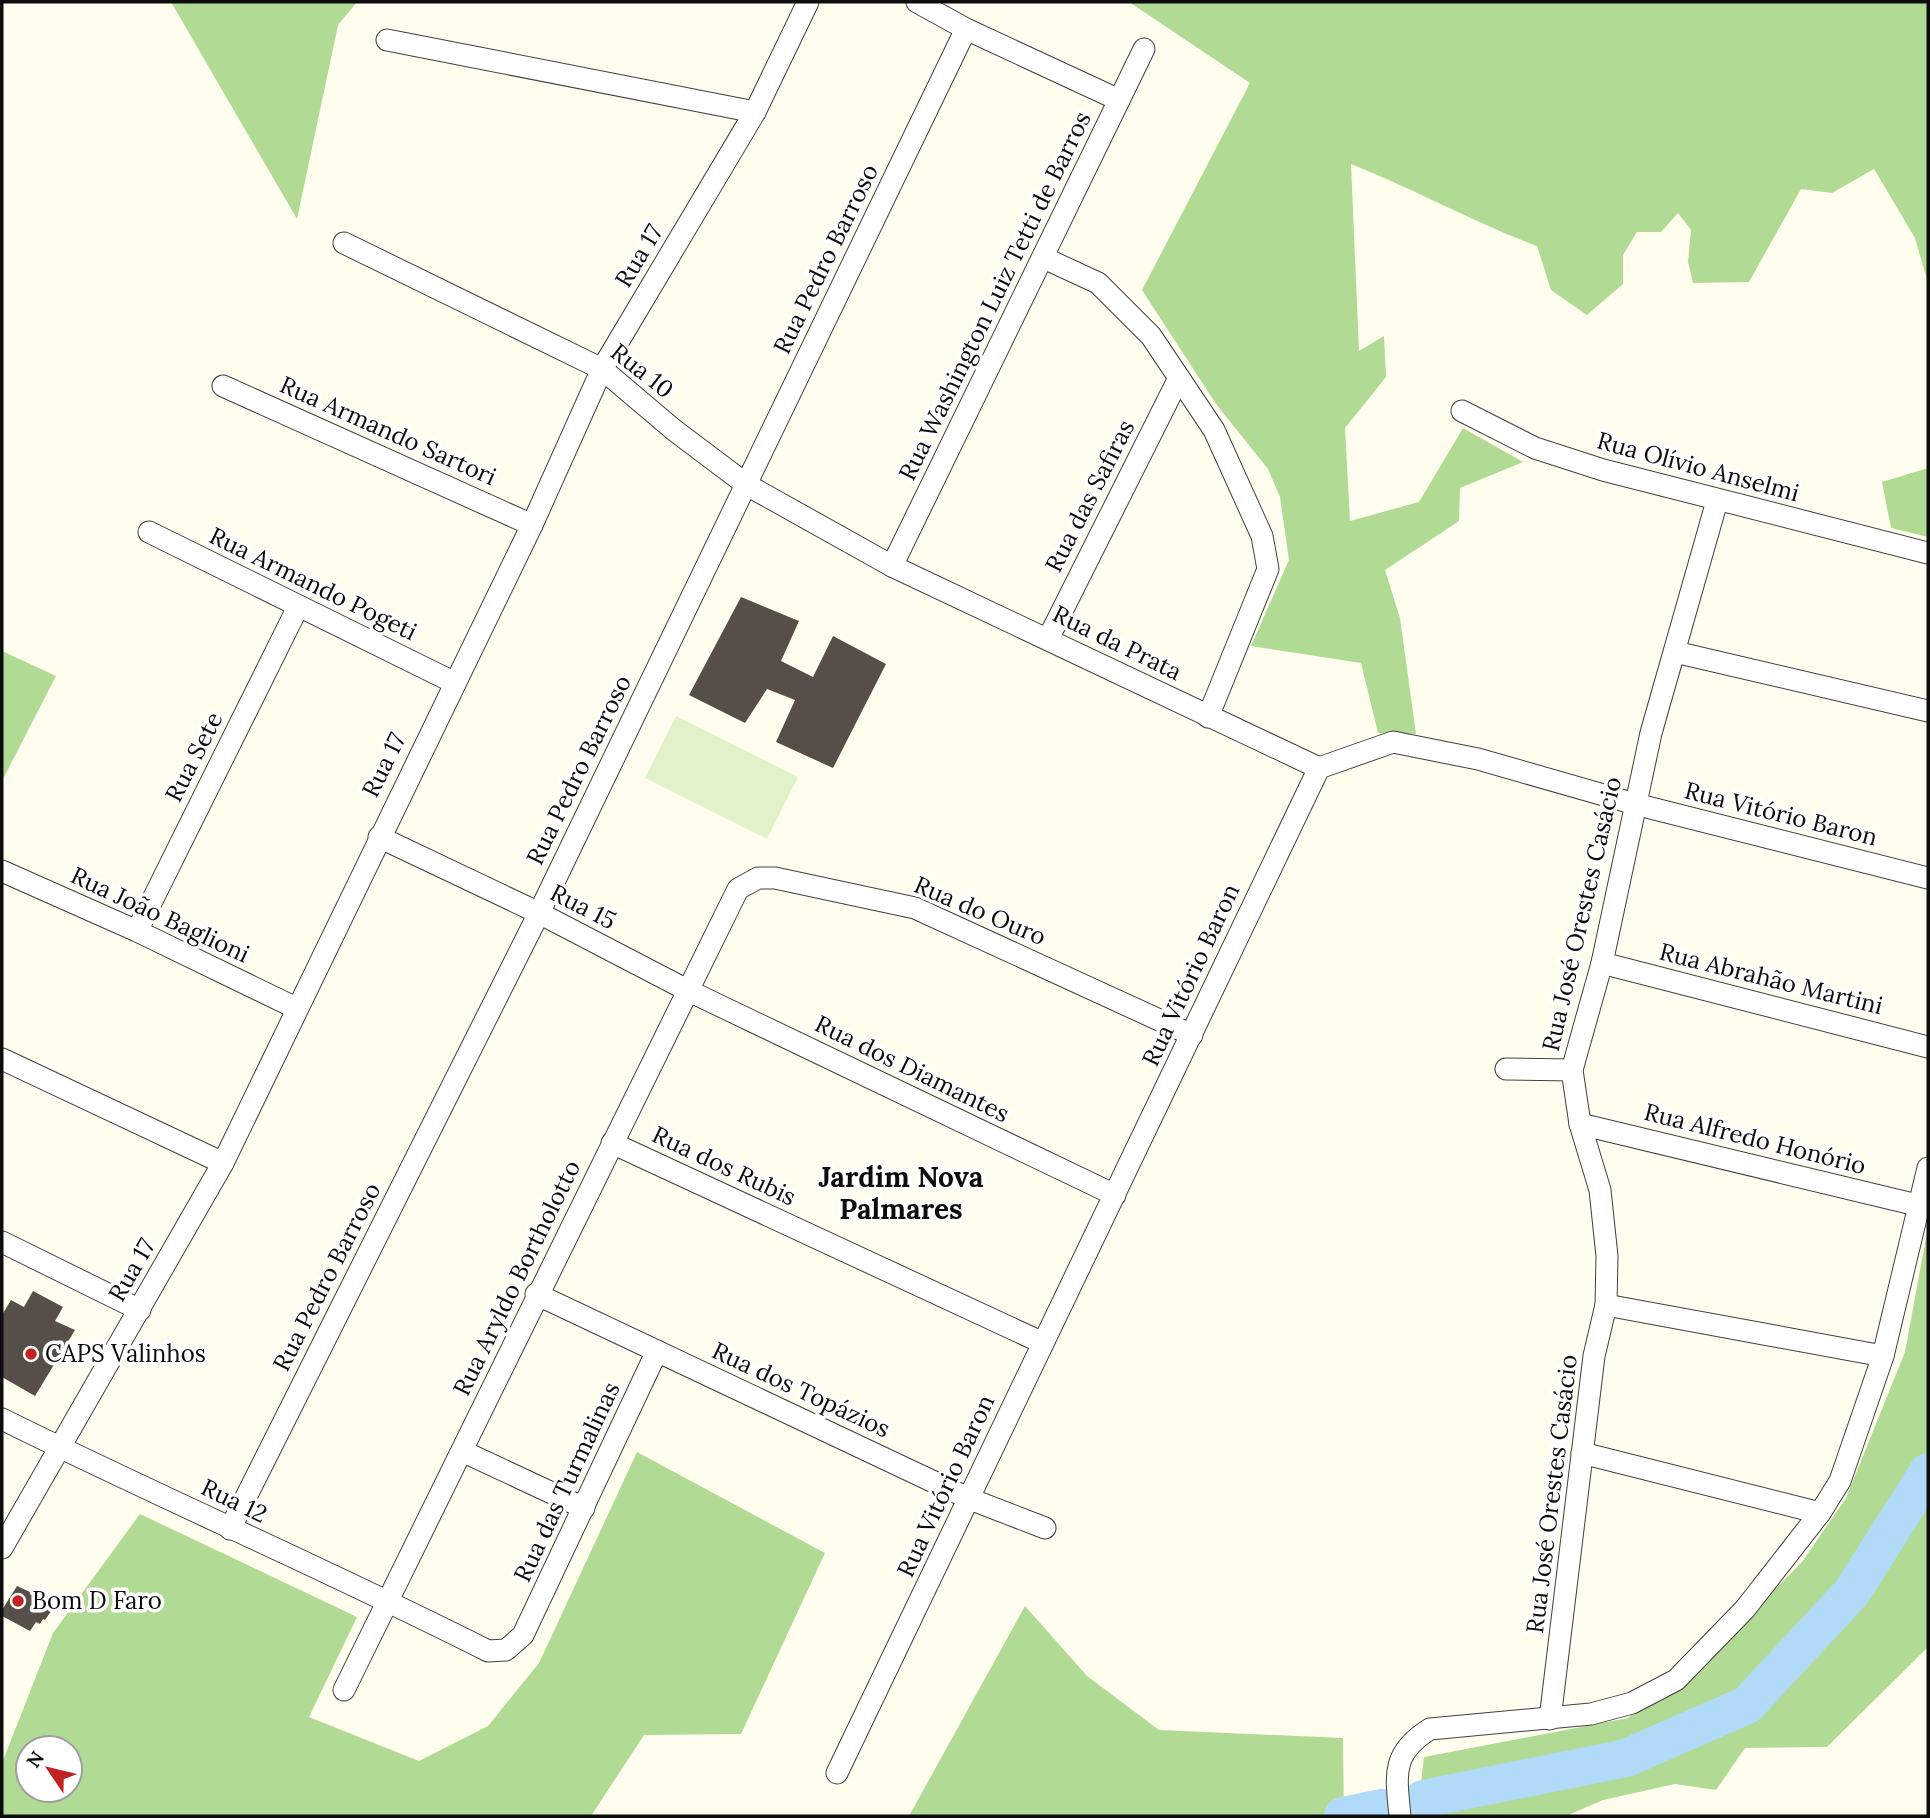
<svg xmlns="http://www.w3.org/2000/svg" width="1930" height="1818" font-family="Lora,serif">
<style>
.forest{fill:#b1db95;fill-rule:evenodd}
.pitch{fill:#e1f1c9}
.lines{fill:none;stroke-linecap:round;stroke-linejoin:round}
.river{stroke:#b1d9f8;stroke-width:38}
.building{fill:#564f49}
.minor-casing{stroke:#404040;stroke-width:23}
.minor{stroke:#fff;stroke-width:21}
.poi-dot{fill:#c12322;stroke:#fff;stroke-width:2.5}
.labels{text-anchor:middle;stroke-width:7;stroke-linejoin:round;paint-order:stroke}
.street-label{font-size:24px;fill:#0d0d0d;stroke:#fff}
.poi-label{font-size:24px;fill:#0d0d0d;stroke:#fff;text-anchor:start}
.quarter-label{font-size:28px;font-weight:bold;fill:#0d0d0d;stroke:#fff}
</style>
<rect width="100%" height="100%" fill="#fffdee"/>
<g class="forest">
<polygon points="171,2 357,2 338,25 297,219"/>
<path d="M 1129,2 L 1928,2 L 1928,283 L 1915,238 L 1874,169 L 1832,193 L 1801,189 L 1749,282 L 1693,283 L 1688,262 L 1691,230 L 1678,213 L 1661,232 L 1637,232 L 1623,255 L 1623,284 L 1587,315 L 1551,290 L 1537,246 C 1473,222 1414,189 1351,164 L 1359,351 L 1384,336 L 1386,377 L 1345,428 L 1350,521 L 1419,502 L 1463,428 L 1523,462 L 1460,488 L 1459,521 L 1385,570 L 1400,618 L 1416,734 L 1378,733 L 1361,663 L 1251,646 L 1289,560 L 1280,497 L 1268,469 L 1216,404 L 1142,290 L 1250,83 Z"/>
<polygon points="1928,468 1928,537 1891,528 1882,482"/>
<polygon points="2,651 56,676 2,781"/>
<polygon points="1928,1227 1928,1647 1827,1747 1745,1748 1716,1790 1675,1784 1603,1800 1566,1816 1417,1816 1424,1757 1628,1718 1721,1644 1802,1562 1846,1498 1905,1352"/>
<path d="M 637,1452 L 825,1553 L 741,1734 L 644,1735 L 591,1816 L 2,1816 L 2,1763 L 53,1633 L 140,1514 L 357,1617 L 309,1717 L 419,1761 L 488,1726 L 539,1663 ZM 70,1748 L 70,1790 L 28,1790 L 28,1748 Z"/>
<polygon points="1025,1606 1087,1676 1159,1730 1343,1738 1344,1816 909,1816"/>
</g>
<polygon class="pitch" points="676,716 798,777 767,839 645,778"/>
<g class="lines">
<g class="river">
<polyline points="1423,1799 1626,1758 1747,1705 1852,1592 1928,1472"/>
<polyline points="1343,1816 1381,1808"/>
</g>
</g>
<g class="building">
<polygon points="741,597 799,621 781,661 813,677 833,636 886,664 833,768 776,742 795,700 767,689 745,723 689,695"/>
<polygon points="33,1291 63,1307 55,1321 75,1330 35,1396 2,1377 2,1315 11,1300 24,1307"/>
<polygon points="17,1586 56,1604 45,1620 43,1619 40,1624 36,1622 30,1631 2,1616 2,1610"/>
</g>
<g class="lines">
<defs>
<g id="minor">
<polyline points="917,2 966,29 1119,100"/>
<polyline points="387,40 755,112"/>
<polyline points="344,243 602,369 674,430 747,485 892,566 1319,768"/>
<polyline points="1044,258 1098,283 1151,336 1214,430 1262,536 1268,569 1208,717"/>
<polyline points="223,386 532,525"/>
<polyline points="1462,411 1535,448 1603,470 1928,553"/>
<polyline points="149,532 453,682"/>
<polyline points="892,566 1144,49"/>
<polyline points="1049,637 1179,378"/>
<polyline points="1675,652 1928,711"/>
<polyline points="379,837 539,913 687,990 1115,1195"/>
<polyline points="2,871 137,931 296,1008"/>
<polyline points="137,931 298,607"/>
<polyline points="1602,963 1928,1047"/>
<polyline points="2,1059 223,1163"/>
<polyline points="1506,1069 1572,1070"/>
<polyline points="1580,1124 1917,1205"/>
<polyline points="612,1143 1043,1343"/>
<polyline points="2,1242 140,1310"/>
<polyline points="536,1294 970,1499 1045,1528"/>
<polyline points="1606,1305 1883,1356"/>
<path d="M 2,1419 C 163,1499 328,1570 488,1651 L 506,1650 L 523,1635 L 657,1351"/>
<polyline points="462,1451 584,1508"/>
<polyline points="1582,1453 1820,1513"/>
<polyline points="230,1529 539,913 966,29"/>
<polyline points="2,1548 223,1163 532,525 602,369 755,112 808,2"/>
<polyline points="344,1690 738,889 758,878 775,878 915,908 1192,1035"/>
<polyline points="1550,1719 1594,1356 1606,1305 1607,1256 1600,1190 1580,1124 1572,1070 1602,963 1651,733 1717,501"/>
<polyline points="837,1773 1319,768 1393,742 1478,759 1635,804 1928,878"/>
<path d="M 1400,1816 C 1396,1775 1391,1753 1430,1729 L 1591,1714 L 1632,1703 L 1676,1680 L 1745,1609 L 1820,1513 L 1840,1481 L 1883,1356 L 1928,1168"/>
</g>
</defs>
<use href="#minor" class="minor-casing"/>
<use href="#minor" class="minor"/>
</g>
<g class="poi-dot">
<circle cx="31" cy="1354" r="7"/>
<circle cx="18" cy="1601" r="7"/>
</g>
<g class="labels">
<g class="street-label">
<text transform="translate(639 256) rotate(-59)" y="8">Rua 17</text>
<text transform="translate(826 259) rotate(-64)" y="8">Rua Pedro Barroso</text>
<text transform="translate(995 296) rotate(-64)" y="8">Rua Washington Luiz Tetti de Barros</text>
<text transform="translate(642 371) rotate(38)" y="8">Rua 10</text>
<text transform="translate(388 431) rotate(24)" y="8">Rua Armando Sartori</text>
<text transform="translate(1698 467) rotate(15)" y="8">Rua Olívio Anselmi</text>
<text transform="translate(1090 496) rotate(-63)" y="8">Rua das Safiras</text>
<text transform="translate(313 584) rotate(26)" y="8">Rua Armando Pogeti</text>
<text transform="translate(1117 643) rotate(26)" y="8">Rua da Prata</text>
<text transform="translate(194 757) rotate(-63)" y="8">Rua Sete</text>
<text transform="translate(384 765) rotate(-64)" y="8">Rua 17</text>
<text transform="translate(579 770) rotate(-64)" y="8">Rua Pedro Barroso</text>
<text transform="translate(1781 814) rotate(14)" y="8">Rua Vitório Baron</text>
<text transform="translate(583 907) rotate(27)" y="8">Rua 15</text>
<text transform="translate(980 911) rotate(23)" y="8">Rua do Ouro</text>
<text transform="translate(1582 914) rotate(-77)" y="8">Rua José Orestes Casácio</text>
<text transform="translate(160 915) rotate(25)" y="8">Rua João Baglioni</text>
<text transform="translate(1191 975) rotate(-65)" y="8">Rua Vitório Baron</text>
<text transform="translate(1771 979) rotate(14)" y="8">Rua Abrahão Martini</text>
<text transform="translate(912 1069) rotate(26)" y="8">Rua dos Diamantes</text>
<text transform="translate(1755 1139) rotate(14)" y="8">Rua Alfredo Honório</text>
<text transform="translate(724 1166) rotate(25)" y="8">Rua dos Rubis</text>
<text transform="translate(132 1270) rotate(-60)" y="8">Rua 17</text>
<text transform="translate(327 1277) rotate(-63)" y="8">Rua Pedro Barroso</text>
<text transform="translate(517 1278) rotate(-64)" y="8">Rua Aryldo Bortholotto</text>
<text transform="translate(801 1390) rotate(25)" y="8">Rua dos Topázios</text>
<text transform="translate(567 1482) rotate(-65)" y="8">Rua das Turmalinas</text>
<text transform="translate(946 1486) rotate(-65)" y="8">Rua Vitório Baron</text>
<text transform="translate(1552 1494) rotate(-83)" y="8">Rua José Orestes Casácio</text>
<text transform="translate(234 1501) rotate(26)" y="8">Rua 12</text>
</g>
<g class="poi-label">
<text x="45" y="1362">CAPS Valinhos</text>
<text x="32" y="1609">Bom D Faro</text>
</g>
<g class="quarter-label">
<text x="901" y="1187">Jardim Nova<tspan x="901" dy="32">Palmares</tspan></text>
</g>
</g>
<rect width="1930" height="1818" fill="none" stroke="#0d0d0d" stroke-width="7"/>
<g transform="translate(49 1769) rotate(305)"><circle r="33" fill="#ffffff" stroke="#9e9e9e" stroke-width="2"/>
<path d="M0-5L12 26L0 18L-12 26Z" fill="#c12322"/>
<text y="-10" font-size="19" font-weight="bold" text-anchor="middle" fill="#0d0d0d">N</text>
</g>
</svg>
